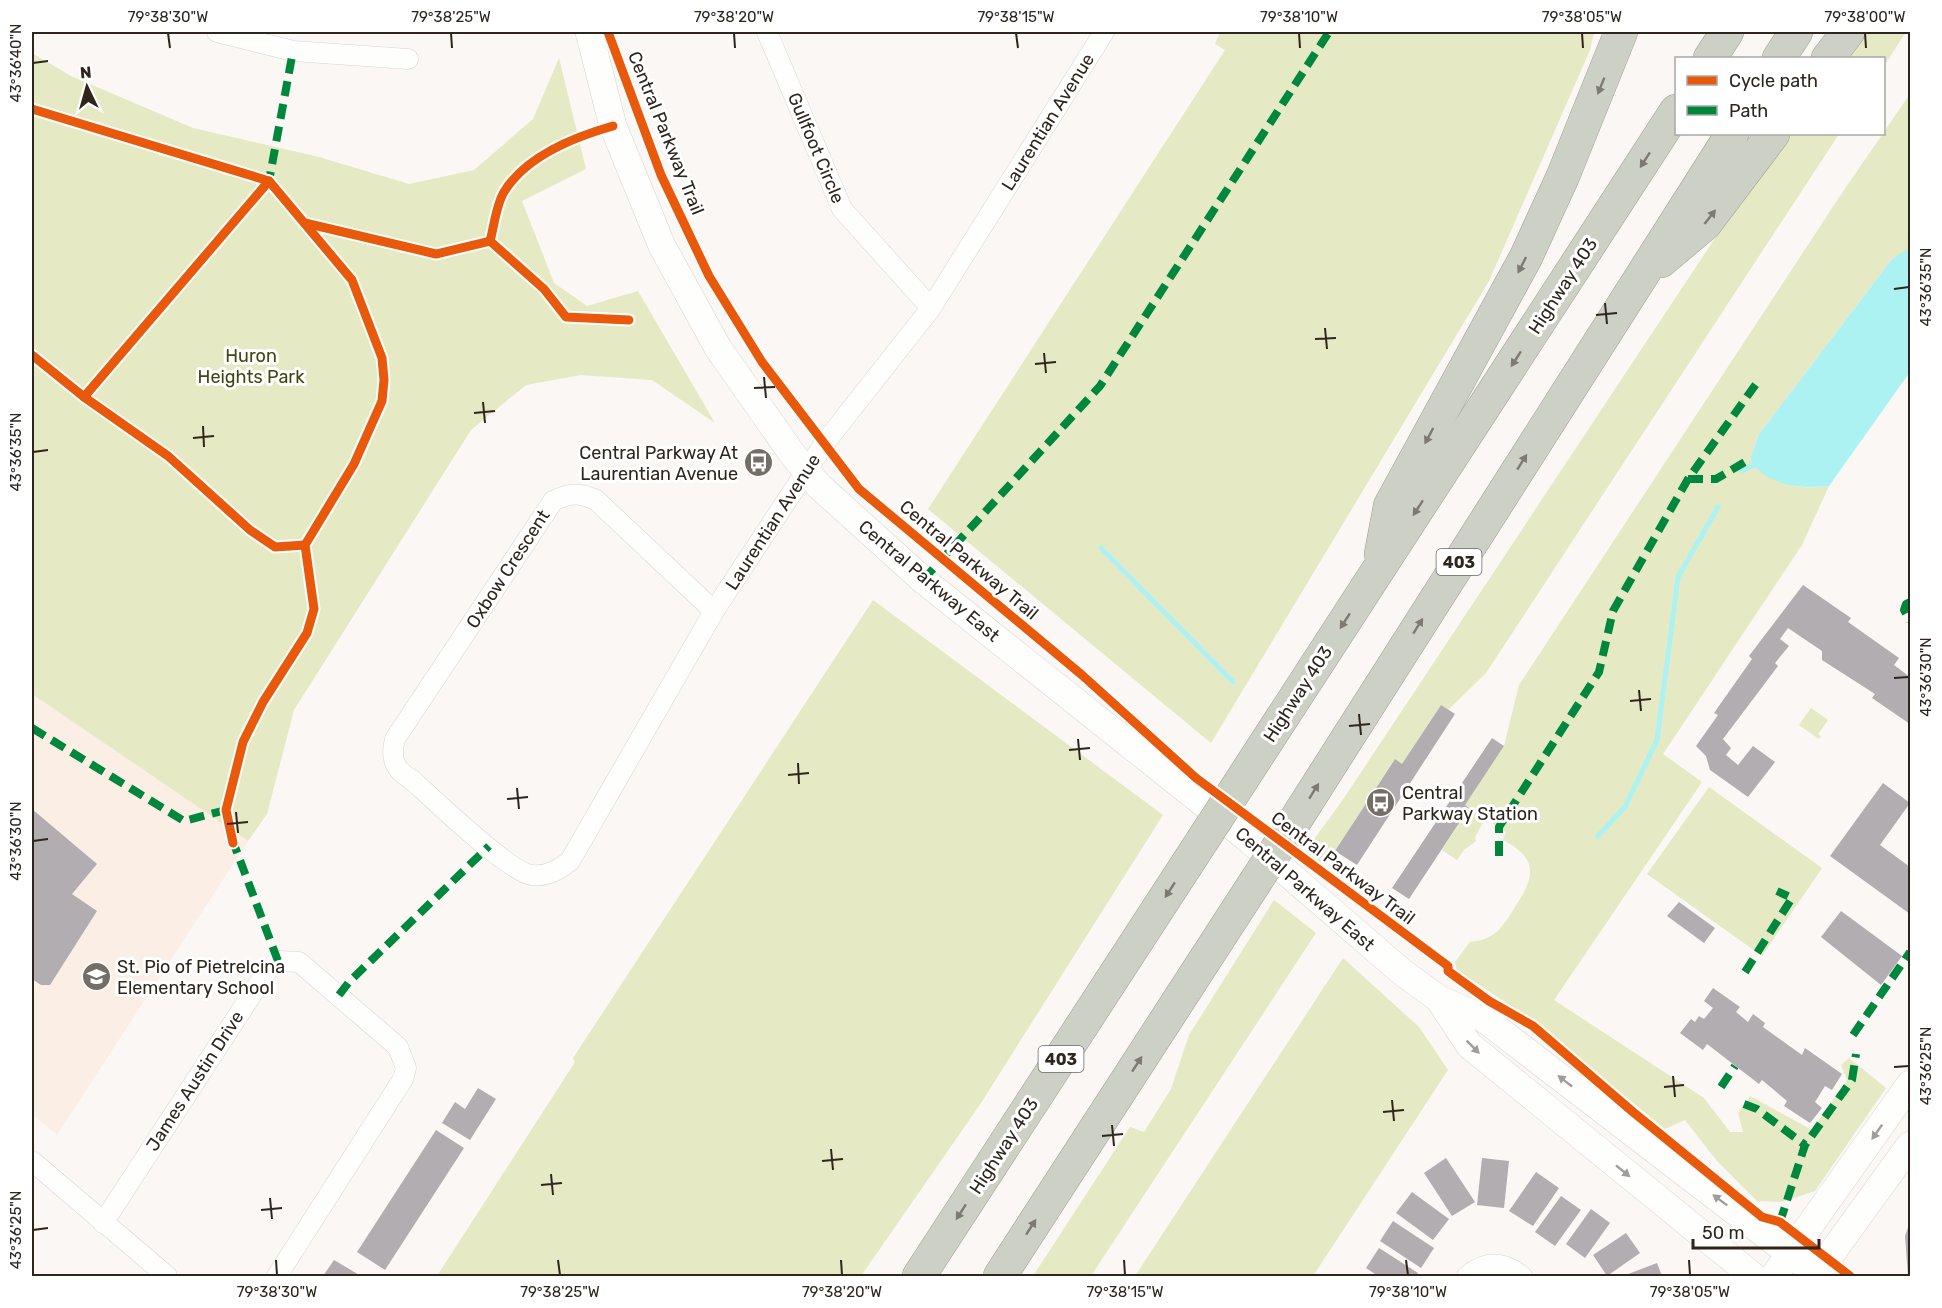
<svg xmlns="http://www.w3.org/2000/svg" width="1942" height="1308" font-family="Rubik,sans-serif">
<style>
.built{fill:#fbefe5}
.green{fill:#e5e9c4}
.water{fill:#adf2f3}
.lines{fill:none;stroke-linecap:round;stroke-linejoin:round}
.stream{stroke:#adf2f3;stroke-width:5}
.building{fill:#b2adb0}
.street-casing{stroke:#dad5cf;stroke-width:21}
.secondary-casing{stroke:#dad5cf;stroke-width:28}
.highway-casing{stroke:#9fa094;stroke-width:34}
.street{stroke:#fefefd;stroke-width:20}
.secondary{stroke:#fefefd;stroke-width:27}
.highway{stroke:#cdd0c4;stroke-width:33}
.highway-bridge-casing{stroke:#9fa094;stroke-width:34;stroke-linecap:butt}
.highway-bridge{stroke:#cdd0c4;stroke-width:33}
.quiet{stroke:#00873e;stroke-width:8;stroke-dasharray:15 8;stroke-linecap:butt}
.cycleway-casing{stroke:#fff;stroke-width:13}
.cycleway{stroke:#e8590c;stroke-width:9}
.oneway{fill:#7e7a70}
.oneway2{fill:#a09c98}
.ticks{fill:none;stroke:#2e251d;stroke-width:2}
.labels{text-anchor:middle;stroke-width:6;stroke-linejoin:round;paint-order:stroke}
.shield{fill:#fff;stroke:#6d6661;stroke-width:1.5}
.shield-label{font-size:16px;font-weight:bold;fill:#2e251d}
.street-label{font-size:18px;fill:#2e251d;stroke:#fff}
.park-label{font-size:18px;fill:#404610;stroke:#fff}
.poi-label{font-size:18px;fill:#2e251d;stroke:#fff;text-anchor:start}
.neatline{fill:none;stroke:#2e251d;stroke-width:2}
.ticks-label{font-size:15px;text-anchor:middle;fill:#2e251d}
</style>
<rect width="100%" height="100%" fill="#faf7f4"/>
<polygon class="built" points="32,694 248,841 57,1135 32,1114"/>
<g class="green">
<polygon points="1220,32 1594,32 1590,50 1489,281 1211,743 928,509 1225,50 1215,44"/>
<polygon points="1865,32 1906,32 1884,66 1884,58 1845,58"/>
<polygon points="32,53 71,76 193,128 319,157 409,184 474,170 533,119 559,58 586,169 522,201 554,283 587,306 638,291 715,423 652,380 581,375 526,385 471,430 294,710 267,814 248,841 32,694"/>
<path d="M 1910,94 L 1910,250 L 1892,259 L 1759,434 L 1750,459 C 1778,482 1792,491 1829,486 L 1802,545 L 1663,754 L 1702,782 L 1554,1000 L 1704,1098 L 1730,1132 L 1743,1132 L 1738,1113 L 1750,1096 L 1812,1130 L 1847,1080 L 1841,1065 L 1849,1058 L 1886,1088 L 1815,1191 L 1782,1202 L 1757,1201 L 1717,1161 L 1685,1120 L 1665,1129 L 1535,1022 L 1457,970 L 1455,962 L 1470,942 C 1495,940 1503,927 1515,907 C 1535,877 1539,859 1503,840 L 1506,832 L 1485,819 L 1475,837 L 1476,841 L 1464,850 L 1457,860 L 1442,850 L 1469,808 L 1465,805 L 1504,746 L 1519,685 L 1842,193 Z"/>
<path d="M 1789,134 L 1839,134 L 1486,673 L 1448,710 L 1441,705 L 1402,764 L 1394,760 L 1330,859 C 1318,868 1314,865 1302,856 L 1342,801 L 1743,196 Z"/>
<polygon points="873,600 1163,815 981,1103 861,1276 437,1276 575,1062 573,1058"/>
<polygon points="1811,708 1828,720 1818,734 1821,736 1819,739 1799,725"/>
<polygon points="1709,787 1822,868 1762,956 1647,874"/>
<polygon points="1274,900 1316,933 1091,1276 1033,1276 1130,1127 1144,1132 1171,1089 1189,1035"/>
<polygon points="1343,958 1419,1027 1448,1070 1313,1276 1135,1276"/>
</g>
<path class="water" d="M 1906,250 L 1910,250 L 1910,372 L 1829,486 C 1803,489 1764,486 1750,459 L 1759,434 L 1892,259 Z"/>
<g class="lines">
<g class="stream">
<polyline points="1742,471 1757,463"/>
<polyline points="1101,548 1233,682"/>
<polyline points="1598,836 1625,807 1657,740 1678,577 1718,507"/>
</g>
</g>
<g class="building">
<polygon points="1803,585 1851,618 1848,622 1899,658 1894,665 1910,677 1910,724 1872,698 1875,694 1822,660 1822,651 1788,628 1780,639 1789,646 1775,663 1778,666 1723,739 1731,748 1726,755 1738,765 1753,746 1775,762 1748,797 1710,770 1706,756 1696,746 1718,715 1714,713 1752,659 1749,656"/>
<polygon points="1441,705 1455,714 1357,865 1335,851 1395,759 1402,764"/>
<polygon points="1492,738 1504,746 1465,805 1469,808 1409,899 1392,888"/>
<polygon points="1883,783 1910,803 1880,845 1910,867 1910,914 1830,856"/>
<polygon points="32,809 97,864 72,894 97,911 50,985 41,985 32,979"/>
<polygon points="1679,902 1715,928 1704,943 1667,916"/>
<polygon points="1841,911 1902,956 1881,985 1821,937"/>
<polygon points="1713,988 1740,1007 1736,1012 1748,1022 1753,1014 1765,1023 1763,1027 1802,1055 1805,1048 1842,1074 1832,1090 1825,1086 1815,1102 1822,1108 1810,1123 1784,1106 1787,1101 1762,1080 1759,1084 1707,1044 1703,1050 1680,1033 1691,1019 1695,1022 1699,1016 1704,1019 1713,1008 1704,1001"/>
<polygon points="478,1088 496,1099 470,1140 442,1123 455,1102 465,1109"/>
<polygon points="436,1130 464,1148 385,1270 357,1252"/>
<polygon points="1446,1158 1475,1202 1452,1216 1424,1173"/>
<polygon points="1482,1158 1509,1161 1504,1208 1477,1205"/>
<polygon points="1536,1172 1559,1188 1533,1226 1509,1211"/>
<polygon points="1412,1192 1449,1219 1433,1240 1396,1213"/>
<polygon points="1561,1196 1581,1210 1555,1246 1535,1232"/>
<polygon points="1591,1209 1610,1223 1585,1258 1566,1244"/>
<polygon points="1393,1221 1434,1248 1421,1268 1380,1241"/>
<polygon points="1910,1222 1910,1276 1908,1276 1905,1236"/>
<polygon points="1626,1233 1640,1253 1607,1276 1593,1255"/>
<polygon points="1379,1248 1418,1273 1416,1276 1378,1276 1366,1268"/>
<polygon points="334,1260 361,1276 323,1276"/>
<polygon points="1657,1263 1662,1276 1623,1276"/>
</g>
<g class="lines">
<defs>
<g id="street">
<polyline points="217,32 293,51 408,59"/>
<polyline points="767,32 842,209 931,308"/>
<path d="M 714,611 L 596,500 C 579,492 569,493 553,501 L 395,739 C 390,758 394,770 411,779 C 432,798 510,873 532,875 C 547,877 559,870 570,861 L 714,611 L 824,444 L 931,308 L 1104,32"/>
<polyline points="32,1161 167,1276"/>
<polyline points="103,1223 267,971 278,961 299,962 398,1047 406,1068 403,1079 277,1276"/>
<path d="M 1467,1276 C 1485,1261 1503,1261 1522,1276"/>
</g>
<g id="secondary">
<polyline points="589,32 613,126 662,246 718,348 793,455 819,486 923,580 1247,838 1402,972 1439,999 1483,1018 1819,1276"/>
<polyline points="1439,999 1469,1045 1753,1276"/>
<polyline points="1774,1276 1910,1084"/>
<polyline points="1815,1276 1910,1145"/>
</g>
<g id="highway">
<polyline points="1710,58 1727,32"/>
<polyline points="1779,58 1796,32"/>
<polyline points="1828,58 1848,32"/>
<polyline points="1661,261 1705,224 1773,134"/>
<polyline points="1381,554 1390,506 1526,257 1563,176 1621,32"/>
<polyline points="1230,798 1676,111"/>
<polyline points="1282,841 1732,134"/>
<polyline points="919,1276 1202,841"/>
<polyline points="1000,1276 1254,884"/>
</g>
</defs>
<use href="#street" class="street-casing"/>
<use href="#secondary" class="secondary-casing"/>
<use href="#highway" class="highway-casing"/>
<use href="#street" class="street"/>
<use href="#secondary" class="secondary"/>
<use href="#highway" class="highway"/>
<defs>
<g id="highway-bridge">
<polyline points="1202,841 1230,798"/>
<polyline points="1254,884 1282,841"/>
</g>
</defs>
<use href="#highway-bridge" class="highway-bridge-casing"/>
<use href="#highway-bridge" class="highway-bridge"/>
<g class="quiet">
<polyline points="265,185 269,181 293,51"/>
<polyline points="1688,479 1716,479 1750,459"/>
<polyline points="923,580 1100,386 1329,32"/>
<polyline points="1910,602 1906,604 1904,610 1910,621"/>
<polyline points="32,728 184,821 226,810"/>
<polyline points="232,839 278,961"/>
<polyline points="1499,856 1499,827 1599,672 1613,611 1688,479 1756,384"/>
<polyline points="1745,972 1792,898 1777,891"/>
<polyline points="339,995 349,982 489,846"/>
<polyline points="1853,1035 1910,952"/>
<polyline points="1721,1087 1735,1066"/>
<polyline points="1744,1104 1757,1109 1805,1145"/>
<polyline points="1780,1222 1805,1145 1852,1080 1856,1054"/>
</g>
<defs>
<g id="cycleway">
<polyline points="608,32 661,175 709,276 762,362 859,489 1082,675 1196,778 1448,966 1448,971 1489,1001 1533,1026 1633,1112 1762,1217 1780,1222 1850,1276"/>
<polyline points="32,109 269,181 352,280 382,358 384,380 382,401 354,464 305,545 314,609 307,633 263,702 243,742 226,810 233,843"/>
<polyline points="305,223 436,254 490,241"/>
<path d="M 490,241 C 494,227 496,205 504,192 C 526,156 574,137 613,126"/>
<polyline points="490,241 544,289 566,317 629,320"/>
<polyline points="32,355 84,397 168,456 250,530 275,547 305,545"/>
<polyline points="84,397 269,181"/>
</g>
</defs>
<use href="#cycleway" class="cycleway-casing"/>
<use href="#cycleway" class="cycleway"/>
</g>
<defs><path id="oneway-solid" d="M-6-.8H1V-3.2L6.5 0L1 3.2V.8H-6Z" transform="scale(1.5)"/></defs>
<g class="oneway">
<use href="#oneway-solid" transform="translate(1601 86) rotate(112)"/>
<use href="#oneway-solid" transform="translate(1645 160) rotate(123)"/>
<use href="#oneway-solid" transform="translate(1710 217) rotate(-52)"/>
<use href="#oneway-solid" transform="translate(1522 265) rotate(117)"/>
<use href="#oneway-solid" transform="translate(1516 359) rotate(123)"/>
<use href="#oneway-solid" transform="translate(1429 436) rotate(118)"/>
<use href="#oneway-solid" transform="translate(1522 462) rotate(-58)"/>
<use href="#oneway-solid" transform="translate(1418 508) rotate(123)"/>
<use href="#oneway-solid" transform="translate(1345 621) rotate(123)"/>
<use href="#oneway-solid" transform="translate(1418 626) rotate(-58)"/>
<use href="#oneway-solid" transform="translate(1314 791) rotate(-58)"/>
<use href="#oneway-solid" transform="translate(1170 890) rotate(123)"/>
<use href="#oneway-solid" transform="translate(1137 1064) rotate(-57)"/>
<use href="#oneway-solid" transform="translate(961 1212) rotate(123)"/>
<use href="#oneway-solid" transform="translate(1031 1227) rotate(-57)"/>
</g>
<g class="oneway2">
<use href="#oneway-solid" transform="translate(1473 1047) rotate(45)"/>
<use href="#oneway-solid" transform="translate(1565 1081) rotate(-142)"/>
<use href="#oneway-solid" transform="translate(1877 1132) rotate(125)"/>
<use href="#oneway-solid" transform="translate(1623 1171) rotate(39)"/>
<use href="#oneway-solid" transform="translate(1720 1200) rotate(-143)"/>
</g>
<path class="ticks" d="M 168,33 L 170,48M 451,33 L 452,48M 734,33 L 735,48M 1016,33 L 1018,48M 1299,33 L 1300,48M 1582,33 L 1583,48M 1865,33 L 1866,48M 33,63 L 48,61M 1894,289 L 1909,287M 1605,303 L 1607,324M 1596,315 L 1617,313M 1325,328 L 1327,349M 1315,339 L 1336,338M 1044,353 L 1046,373M 1035,364 L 1056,362M 764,377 L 766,398M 754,388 L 775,387M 483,402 L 485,423M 474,413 L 495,411M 203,426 L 204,447M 193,438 L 214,436M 33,452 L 48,450M 1894,678 L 1909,677M 1639,690 L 1641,711M 1630,701 L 1651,699M 1359,714 L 1361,735M 1349,726 L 1370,724M 1078,739 L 1080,760M 1069,750 L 1090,748M 798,763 L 799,784M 788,775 L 809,773M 517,788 L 519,809M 507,799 L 528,797M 236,812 L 238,833M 227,824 L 248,822M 33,841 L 48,839M 1894,1067 L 1909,1066M 1673,1076 L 1675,1097M 1664,1087 L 1684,1085M 1392,1100 L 1394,1121M 1383,1112 L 1404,1110M 1112,1125 L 1114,1146M 1102,1136 L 1123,1134M 831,1149 L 833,1170M 822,1161 L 843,1159M 551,1174 L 553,1195M 541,1185 L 562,1183M 270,1198 L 272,1219M 261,1210 L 282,1208M 33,1230 L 48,1228M 276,1260 L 277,1275M 558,1260 L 560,1275M 841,1260 L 842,1275M 1124,1260 L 1125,1275M 1406,1260 L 1408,1275M 1689,1260 L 1690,1275"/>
<defs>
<symbol id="bus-disc" viewBox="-11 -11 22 22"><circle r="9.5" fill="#756e68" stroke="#fff"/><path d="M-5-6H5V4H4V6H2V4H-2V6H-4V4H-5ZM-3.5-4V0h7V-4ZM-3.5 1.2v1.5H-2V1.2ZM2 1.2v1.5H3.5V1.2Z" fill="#fff"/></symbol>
<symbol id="school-disc" viewBox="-11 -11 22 22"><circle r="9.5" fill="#756e68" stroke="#fff"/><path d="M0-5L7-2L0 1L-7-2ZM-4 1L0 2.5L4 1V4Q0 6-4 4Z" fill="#fff"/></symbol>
</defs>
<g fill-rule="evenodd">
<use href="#bus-disc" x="742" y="446" width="33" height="33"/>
<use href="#bus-disc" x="1364" y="786" width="33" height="33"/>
<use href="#school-disc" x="80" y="960" width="33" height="33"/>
</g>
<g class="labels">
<g class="shield">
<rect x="1436.5" y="549" width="45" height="26" rx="4.5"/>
<rect x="1038.5" y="1046" width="45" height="26" rx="4.5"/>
</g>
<g class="shield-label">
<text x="1459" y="568">403</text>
<text x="1061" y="1065">403</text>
</g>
<g class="street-label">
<text transform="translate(1048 122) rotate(-58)" y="6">Laurentian Avenue</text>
<text transform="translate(666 133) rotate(68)" y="6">Central Parkway Trail</text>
<text transform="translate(816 148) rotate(67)" y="6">Gullfoot Circle</text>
<text transform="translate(1563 286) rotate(-57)" y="6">Highway 403</text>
<text transform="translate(773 522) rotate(-57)" y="6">Laurentian Avenue</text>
<text transform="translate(969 560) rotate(40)" y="6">Central Parkway Trail</text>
<text transform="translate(508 569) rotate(-57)" y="6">Oxbow Crescent</text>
<text transform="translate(929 581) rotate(40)" y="6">Central Parkway East</text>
<text transform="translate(1298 694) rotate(-57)" y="6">Highway 403</text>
<text transform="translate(1343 868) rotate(37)" y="6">Central Parkway Trail</text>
<text transform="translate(1305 889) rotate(41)" y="6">Central Parkway East</text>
<text transform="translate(195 1081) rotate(-57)" y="6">James Austin Drive</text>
<text transform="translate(1004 1146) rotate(-57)" y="6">Highway 403</text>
</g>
<g class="park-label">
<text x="251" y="362">Huron<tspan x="251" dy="21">Heights Park</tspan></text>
</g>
<g class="poi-label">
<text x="738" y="459" text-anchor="end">Central Parkway At<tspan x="738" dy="21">Laurentian Avenue</tspan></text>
<text x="1402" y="799">Central<tspan x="1402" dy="21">Parkway Station</tspan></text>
<text x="117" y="973">St. Pio of Pietrelcina<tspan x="117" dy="21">Elementary School</tspan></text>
</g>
</g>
<rect width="1942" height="1308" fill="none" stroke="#ffffff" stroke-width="66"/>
<rect x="1675" y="57" width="210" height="78" fill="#ffffff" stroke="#aba8a5" stroke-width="1.5"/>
<rect x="1687" y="76" width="30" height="9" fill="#e8590c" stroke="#aba8a5" stroke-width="1.5"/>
<text x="1729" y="87" font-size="18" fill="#2e251d">Cycle path</text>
<rect x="1687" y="106" width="30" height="9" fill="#00873e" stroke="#aba8a5" stroke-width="1.5"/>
<text x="1729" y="117" font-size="18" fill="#2e251d">Path</text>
<g transform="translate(87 87) rotate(355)" stroke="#ffffff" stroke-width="4.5" paint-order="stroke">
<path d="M0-4.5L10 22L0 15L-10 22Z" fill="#2e251d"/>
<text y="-9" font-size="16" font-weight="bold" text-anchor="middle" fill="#2e251d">N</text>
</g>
<path d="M1693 1239v9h126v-9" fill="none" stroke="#2e251d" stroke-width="3"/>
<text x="1702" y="1239" font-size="18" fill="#2e251d" stroke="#ffffff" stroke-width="4.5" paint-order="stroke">50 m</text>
<rect x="33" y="33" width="1876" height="1242" class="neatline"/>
<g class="ticks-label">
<text x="168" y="22">79°38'30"W</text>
<text x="451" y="22">79°38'25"W</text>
<text x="734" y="22">79°38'20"W</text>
<text x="1016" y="22">79°38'15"W</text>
<text x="1299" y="22">79°38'10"W</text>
<text x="1582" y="22">79°38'05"W</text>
<text x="1865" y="22">79°38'00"W</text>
<text transform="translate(16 63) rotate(-90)" y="5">43°36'40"N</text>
<text transform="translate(1926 287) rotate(-90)" y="5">43°36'35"N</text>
<text transform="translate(16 452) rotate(-90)" y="5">43°36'35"N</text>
<text transform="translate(1926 677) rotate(-90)" y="5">43°36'30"N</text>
<text transform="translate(16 841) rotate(-90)" y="5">43°36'30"N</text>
<text transform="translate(1926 1066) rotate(-90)" y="5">43°36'25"N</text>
<text transform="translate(16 1230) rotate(-90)" y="5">43°36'25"N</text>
<text x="277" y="1297">79°38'30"W</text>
<text x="560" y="1297">79°38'25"W</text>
<text x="842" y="1297">79°38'20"W</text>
<text x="1125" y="1297">79°38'15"W</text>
<text x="1408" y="1297">79°38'10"W</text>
<text x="1690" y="1297">79°38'05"W</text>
</g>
</svg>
